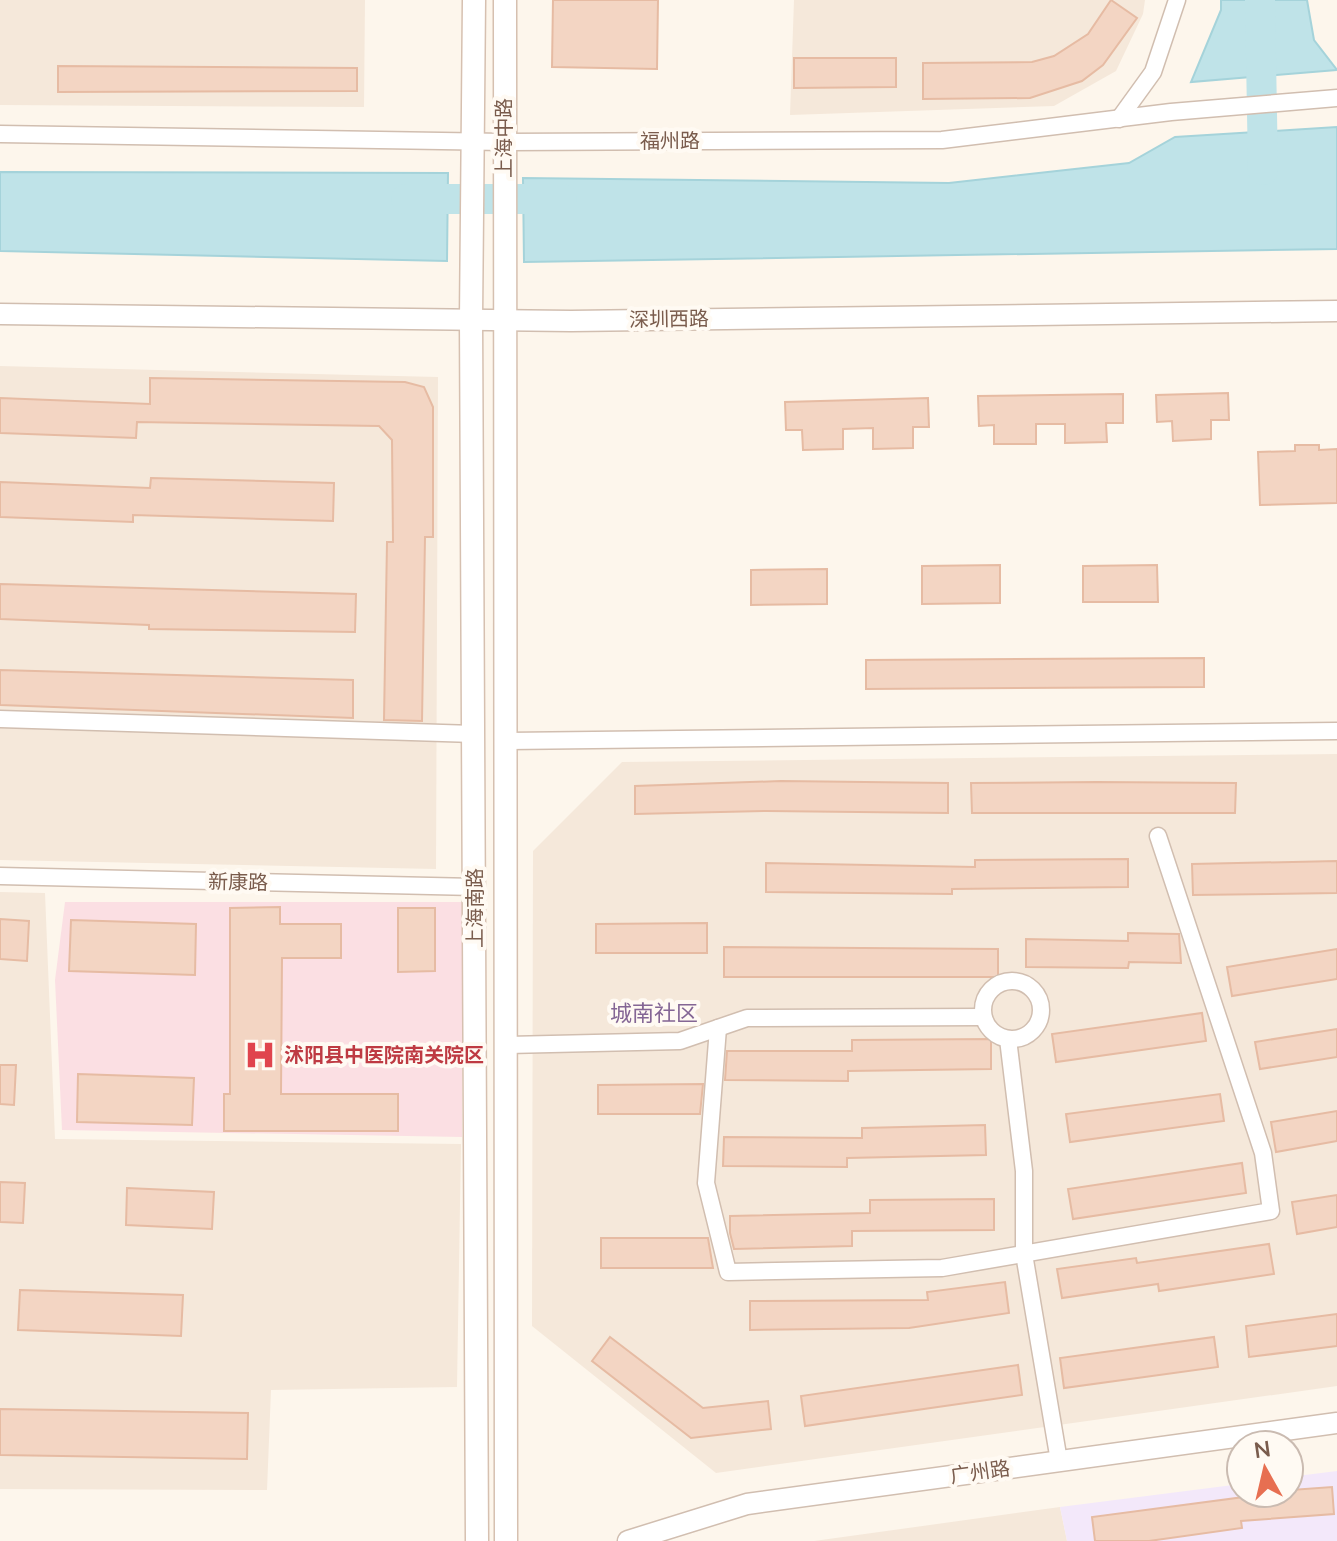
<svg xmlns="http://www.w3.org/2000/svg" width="1337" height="1541" font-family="'Nunito Sans','Noto Sans SC',sans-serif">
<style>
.residential{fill:#f5e8da}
.education{fill:#f3e8fa}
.medical{fill:#fbdfe3}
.water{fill:#bfe3e8;stroke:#a5d3da;stroke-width:2}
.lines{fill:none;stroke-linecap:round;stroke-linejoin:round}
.river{stroke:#bfe3e8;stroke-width:30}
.building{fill:#f3d5c3;stroke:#e6bba3;stroke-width:2}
.minor-casing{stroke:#d1beb0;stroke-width:19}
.tertiary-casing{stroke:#d1beb0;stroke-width:23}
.secondary-casing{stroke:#d6c0b0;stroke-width:25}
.minor{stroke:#fff;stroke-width:16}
.tertiary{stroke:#fff;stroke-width:20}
.secondary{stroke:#fff;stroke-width:22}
.labels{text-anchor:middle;stroke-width:8;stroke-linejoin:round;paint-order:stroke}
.street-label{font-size:20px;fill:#7a5c4d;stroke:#fffaf3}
.health-label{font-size:20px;font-weight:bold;fill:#be3a42;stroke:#fffaf3;text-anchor:start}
.neighbourhood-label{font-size:22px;fill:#846695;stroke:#fffaf3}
</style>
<rect width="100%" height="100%" fill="#fdf6ec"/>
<g class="residential">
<polygon points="0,0 365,0 364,107 0,105"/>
<polygon points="794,0 1145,0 1143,14 1116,71 1054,106 790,115"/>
<polygon points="0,366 438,377 436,869 0,860"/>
<polygon points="1337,754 1337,1386 716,1473 532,1326 533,851 622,762"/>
<polygon points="0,892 45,893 55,1139 461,1144 457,1387 271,1390 267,1490 0,1489"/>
<polygon points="1060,1507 1067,1541 814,1541"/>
</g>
<polygon class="education" points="1337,1471 1337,1541 1067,1541 1060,1507 1241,1484 1241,1493 1289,1493 1289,1477"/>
<polygon class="medical" points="65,902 462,902 462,1137 62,1130 55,980"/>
<g class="water">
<polygon points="1221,0 1307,0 1314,40 1337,70 1191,82 1221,10"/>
<polygon points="1337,127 1337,249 524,262 523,178 949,183 1129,163 1175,137"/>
<polygon points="0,172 448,173 447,261 0,251"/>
</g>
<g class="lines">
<g class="river">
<polyline points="1260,0 1263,170"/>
<polyline points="406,199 562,199"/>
</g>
</g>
<g class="building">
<polygon points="553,0 658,0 657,69 552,67"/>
<polygon points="1111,0 1137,18 1103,65 1082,81 1030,98 923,99 923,63 1032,62 1054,56 1088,34"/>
<polygon points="794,58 896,58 896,87 794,88"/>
<polygon points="58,66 357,68 357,91 58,92"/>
<polygon points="150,378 405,382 424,387 433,407 433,537 425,537 422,721 384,720 387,542 393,542 392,440 379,426 137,422 136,438 0,433 0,398 150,404"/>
<polygon points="1228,393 1229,420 1211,420 1211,439 1173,441 1172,421 1157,422 1156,395"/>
<polygon points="1123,394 1123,423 1106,423 1107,442 1065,443 1065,424 1036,424 1036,444 994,444 994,425 979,426 978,396"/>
<polygon points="928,398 929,427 913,427 913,448 873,449 873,428 843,429 843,449 803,450 802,430 786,430 785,402"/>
<polygon points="1295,445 1319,445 1319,450 1337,449 1337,503 1260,505 1258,452 1295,451"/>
<polygon points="151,478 334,483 333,521 133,515 133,522 0,517 0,482 150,488"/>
<polygon points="1000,565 1000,603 922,604 922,566"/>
<polygon points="1157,565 1158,602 1083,602 1083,566"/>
<polygon points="827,569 827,604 751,605 751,570"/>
<polygon points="0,584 356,594 355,632 149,629 149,625 0,619"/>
<polygon points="1204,658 1204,687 866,689 866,660"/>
<polygon points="0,670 353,680 353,718 0,705"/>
<polygon points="781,781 948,783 948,813 767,811 635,814 635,786"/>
<polygon points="1097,782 1236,783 1235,813 972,813 971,783"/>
<polygon points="1128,859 1128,887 952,889 952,894 766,892 766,863 975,867 975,860"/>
<polygon points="1337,861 1337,893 1193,895 1192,864"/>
<polygon points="280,907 280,924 341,924 341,958 282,958 281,1094 398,1094 398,1131 224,1131 224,1094 230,1094 230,908"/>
<polygon points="398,908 435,908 435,971 398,972"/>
<polygon points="0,919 29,921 27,961 0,959"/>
<polygon points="71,920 196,924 195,975 69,971"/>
<polygon points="707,923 707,953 596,953 596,924"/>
<polygon points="1128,933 1179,934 1181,963 1129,962 1128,968 1026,967 1026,939 1128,941"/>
<polygon points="724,947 998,949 998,977 724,977"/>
<polygon points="1337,949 1337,979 1232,996 1227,967"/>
<polygon points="1202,1013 1206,1041 1056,1062 1052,1034"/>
<polygon points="1337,1029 1337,1057 1260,1069 1255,1042"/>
<polygon points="991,1039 991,1069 848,1071 848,1081 725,1080 727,1051 852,1051 852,1040"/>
<polygon points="0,1065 16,1065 14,1105 0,1104"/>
<polygon points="78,1074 194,1078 192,1125 77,1122"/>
<polygon points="703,1084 700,1114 598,1114 598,1085"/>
<polygon points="1220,1094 1224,1121 1070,1142 1066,1114"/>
<polygon points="1337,1111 1337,1141 1276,1152 1271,1122"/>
<polygon points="985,1125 986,1155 847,1158 847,1167 723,1166 724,1137 862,1138 862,1128"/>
<polygon points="1242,1163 1246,1193 1073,1219 1068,1189"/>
<polygon points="0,1182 25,1183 23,1223 0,1222"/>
<polygon points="127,1188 214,1192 212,1229 126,1225"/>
<polygon points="1337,1195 1337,1227 1297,1234 1292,1202"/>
<polygon points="994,1199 994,1230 852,1231 852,1246 734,1249 730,1233 730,1216 870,1213 870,1200"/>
<polygon points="601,1238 708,1238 713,1268 601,1268"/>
<polygon points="1269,1244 1274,1274 1159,1291 1158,1284 1062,1298 1057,1269 1136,1258 1137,1263"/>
<polygon points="1005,1282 1009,1313 909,1328 750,1330 750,1301 928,1300 927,1292"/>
<polygon points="20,1290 183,1295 181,1336 18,1330"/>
<polygon points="1337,1314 1337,1346 1249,1357 1246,1326"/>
<polygon points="610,1337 703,1408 768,1401 771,1429 691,1438 592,1361"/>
<polygon points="1214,1337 1218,1367 1064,1388 1060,1358"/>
<polygon points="1018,1365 1022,1395 805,1426 801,1396"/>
<polygon points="0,1409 248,1413 247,1459 0,1455"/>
<polygon points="1332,1487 1334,1514 1241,1521 1242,1528 1149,1541 1095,1541 1092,1517 1251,1496 1251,1493"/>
</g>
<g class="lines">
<defs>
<g id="minor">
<polyline points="1119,119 1153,72 1177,0"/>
<polyline points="0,134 504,142 942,140 1171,112 1337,98"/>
<polyline points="0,719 474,734"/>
<polyline points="507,741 1337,731"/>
<polyline points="0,876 475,887"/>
<circle cx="1012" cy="1010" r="29"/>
<polyline points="718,1028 706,1183 728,1272 942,1268 1271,1211 1263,1153 1158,836"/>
<polyline points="1008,1039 1024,1171 1024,1254 1059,1461"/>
<polyline points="506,1045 680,1041 747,1018 983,1017"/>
</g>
<g id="tertiary">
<polyline points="0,314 571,321 1337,311"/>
<polyline points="628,1541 747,1504 1337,1423"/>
</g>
<g id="secondary">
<polyline points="474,0 471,319 477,1541"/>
<polyline points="505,0 506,1541"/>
</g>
</defs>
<use href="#minor" class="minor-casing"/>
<use href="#tertiary" class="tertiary-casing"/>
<use href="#secondary" class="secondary-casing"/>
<use href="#minor" class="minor"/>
<use href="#tertiary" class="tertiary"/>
<use href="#secondary" class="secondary"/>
</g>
<defs>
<symbol id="hospital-bare" viewBox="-9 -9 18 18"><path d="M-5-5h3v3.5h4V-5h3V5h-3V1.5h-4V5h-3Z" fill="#e0444e" stroke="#fffaf3" stroke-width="2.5" paint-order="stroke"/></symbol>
</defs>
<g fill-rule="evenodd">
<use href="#hospital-bare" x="238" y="1033" width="44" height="44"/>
</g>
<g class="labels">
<g class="street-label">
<text transform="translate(504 138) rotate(-90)" y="7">上海中路</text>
<text x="670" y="148">福州路</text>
<text transform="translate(669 319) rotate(-1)" y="7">深圳西路</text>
<text transform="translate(238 882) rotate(1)" y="7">新康路</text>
<text transform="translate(475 908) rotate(-90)" y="7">上海南路</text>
<text transform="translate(980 1472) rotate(-8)" y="7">广州路</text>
</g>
<g class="health-label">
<text x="284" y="1062">沭阳县中医院南关院区</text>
</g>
<g class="neighbourhood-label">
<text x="654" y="1021">城南社区</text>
</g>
</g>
<g transform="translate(1265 1469) rotate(352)"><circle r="38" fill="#fffaf3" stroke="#cabbb1" stroke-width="2"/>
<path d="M0-6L14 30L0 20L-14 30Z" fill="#e76f51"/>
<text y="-12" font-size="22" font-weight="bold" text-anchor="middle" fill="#7a5c4d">N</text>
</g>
</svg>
